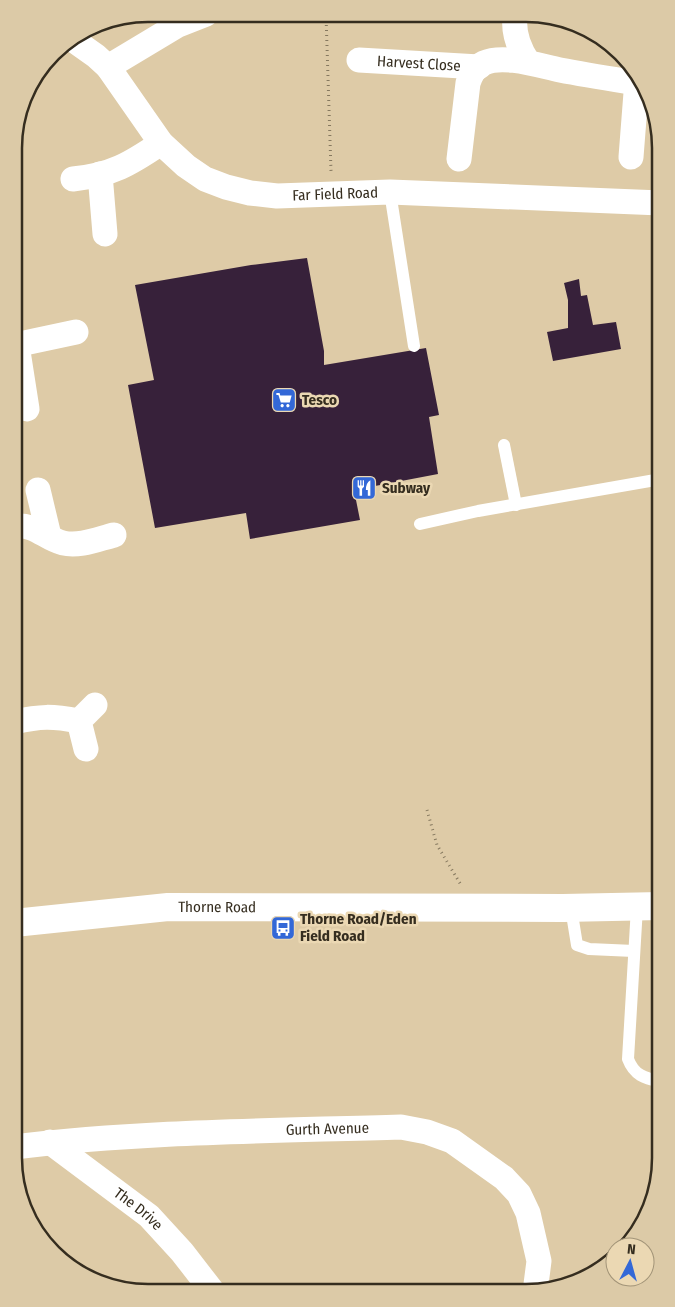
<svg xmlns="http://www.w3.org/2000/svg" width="675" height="1307" font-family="'Fira Sans Condensed',sans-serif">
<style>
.building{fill:#37213a}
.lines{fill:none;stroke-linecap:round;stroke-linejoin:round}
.path{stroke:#85785f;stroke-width:3;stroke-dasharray:1 4;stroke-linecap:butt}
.lane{stroke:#fff;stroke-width:12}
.street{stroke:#fff;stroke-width:25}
.primary{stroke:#fff;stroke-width:28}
.labels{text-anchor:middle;stroke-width:5;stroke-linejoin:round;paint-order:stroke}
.street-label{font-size:15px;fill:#352d1f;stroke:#ebd8b3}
.poi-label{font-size:15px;font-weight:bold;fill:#352d1f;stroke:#ebd8b3;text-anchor:start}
.rim{fill:none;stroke:#352d1f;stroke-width:2.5}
</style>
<rect width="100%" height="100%" fill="#decba7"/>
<g class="building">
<polygon points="307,258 324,351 324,365 426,348 439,415 429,417 438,474 354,490 360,520 250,539 246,513 155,528 128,385 154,380 135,285 251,265"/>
<polygon points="579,279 581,296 587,295 593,325 616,322 621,349 553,361 547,332 568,328 568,300 564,283"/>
</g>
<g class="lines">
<g class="path">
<polyline points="326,15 331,171"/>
<polyline points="427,810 437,845 461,885"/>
</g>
<g class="lane">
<polyline points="390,192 414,346"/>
<polyline points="504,445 516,505"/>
<polyline points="420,524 478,511 661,479"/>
<path d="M 637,907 L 628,1059 C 634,1075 644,1078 661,1082"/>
<polyline points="571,908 577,945 589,949 634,951"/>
</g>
<g class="street">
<path d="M 515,16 C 513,33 518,47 528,62"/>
<path id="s1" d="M 72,39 L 96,56 L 108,67 L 161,143 L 186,166 L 205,179 L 226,187 L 250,193 L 277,196 L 390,192 L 661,203"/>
<path id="s2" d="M 359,60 L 479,67"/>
<polyline points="108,67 178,25 206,14"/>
<polyline points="631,157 637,80"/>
<path d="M 459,159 L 468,83 C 471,74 474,68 484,63 C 504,54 540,66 560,70 C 586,75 612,79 637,83"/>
<polyline points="100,174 105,234"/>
<path d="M 73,179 C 112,175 130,164 161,143"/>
<polyline points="15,345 76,332"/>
<polyline points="17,345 27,409"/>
<polyline points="38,490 49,536"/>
<path d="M 14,526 C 36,524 44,538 63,543 C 79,547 98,539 114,535"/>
<path d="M 14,722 C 41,716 52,716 79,721"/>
<polyline points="86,749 79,721 95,705"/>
<path id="s3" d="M 50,1142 L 149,1216 L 182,1252 L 213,1292"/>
<path id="s4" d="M 14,1147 C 142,1131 272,1131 401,1127 L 427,1132 L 452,1141 L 504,1178 L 519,1194 L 528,1213 L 539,1261 L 535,1292"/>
</g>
<path class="primary" id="s5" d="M 14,923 L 168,907 L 563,908 L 661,906"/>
</g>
<defs>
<symbol id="supermarket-square" viewBox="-11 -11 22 22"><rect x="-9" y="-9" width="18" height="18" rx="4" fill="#3368d7" stroke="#ebd8b3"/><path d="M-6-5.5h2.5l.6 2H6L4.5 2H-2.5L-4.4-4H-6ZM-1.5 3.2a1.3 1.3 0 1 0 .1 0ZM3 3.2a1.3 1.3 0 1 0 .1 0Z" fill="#fff"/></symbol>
<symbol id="restaurant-square" viewBox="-11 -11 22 22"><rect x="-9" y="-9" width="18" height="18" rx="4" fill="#3368d7" stroke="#ebd8b3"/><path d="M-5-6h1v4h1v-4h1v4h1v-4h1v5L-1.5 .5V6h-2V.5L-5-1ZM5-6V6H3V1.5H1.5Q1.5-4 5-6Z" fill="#fff"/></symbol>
<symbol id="bus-square" viewBox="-11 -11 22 22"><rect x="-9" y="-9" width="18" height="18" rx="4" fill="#3368d7" stroke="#ebd8b3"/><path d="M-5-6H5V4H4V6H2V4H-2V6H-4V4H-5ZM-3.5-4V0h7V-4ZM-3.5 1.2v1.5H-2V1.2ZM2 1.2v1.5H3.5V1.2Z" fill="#fff"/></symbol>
</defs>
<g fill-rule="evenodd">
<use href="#supermarket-square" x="270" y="386" width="28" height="28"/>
<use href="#restaurant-square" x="350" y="474" width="28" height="28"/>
<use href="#bus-square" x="269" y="914" width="28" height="28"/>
</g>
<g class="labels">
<g class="street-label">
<text dy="5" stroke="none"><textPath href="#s2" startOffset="60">Harvest Close</textPath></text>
<text dy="5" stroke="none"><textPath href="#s1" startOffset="328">Far Field Road</textPath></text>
<text dy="5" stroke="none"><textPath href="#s5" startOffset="204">Thorne Road</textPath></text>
<text dy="5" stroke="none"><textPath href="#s4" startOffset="314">Gurth Avenue</textPath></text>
<text dy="5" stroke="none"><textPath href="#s3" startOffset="111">The Drive</textPath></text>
</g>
<g class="poi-label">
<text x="302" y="405">Tesco</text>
<text x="382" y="493">Subway</text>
<text x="300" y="924">Thorne Road/Eden<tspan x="300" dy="17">Field Road</tspan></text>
</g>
</g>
<path d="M0 0H675V1307H0ZM148 22H526A126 126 0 0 1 652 148V1158A126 126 0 0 1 526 1284H148A126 126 0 0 1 22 1158V148A126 126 0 0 1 148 22Z" fill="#dccaa7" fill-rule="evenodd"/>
<path class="rim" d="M148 22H526A126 126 0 0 1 652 148V1158A126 126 0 0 1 526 1284H148A126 126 0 0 1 22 1158V148A126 126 0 0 1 148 22Z"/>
<g transform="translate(630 1262) rotate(6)"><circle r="24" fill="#ebd8b3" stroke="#a29478"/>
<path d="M0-4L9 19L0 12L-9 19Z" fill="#3368d7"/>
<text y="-8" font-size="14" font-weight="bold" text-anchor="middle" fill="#352d1f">N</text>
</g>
</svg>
